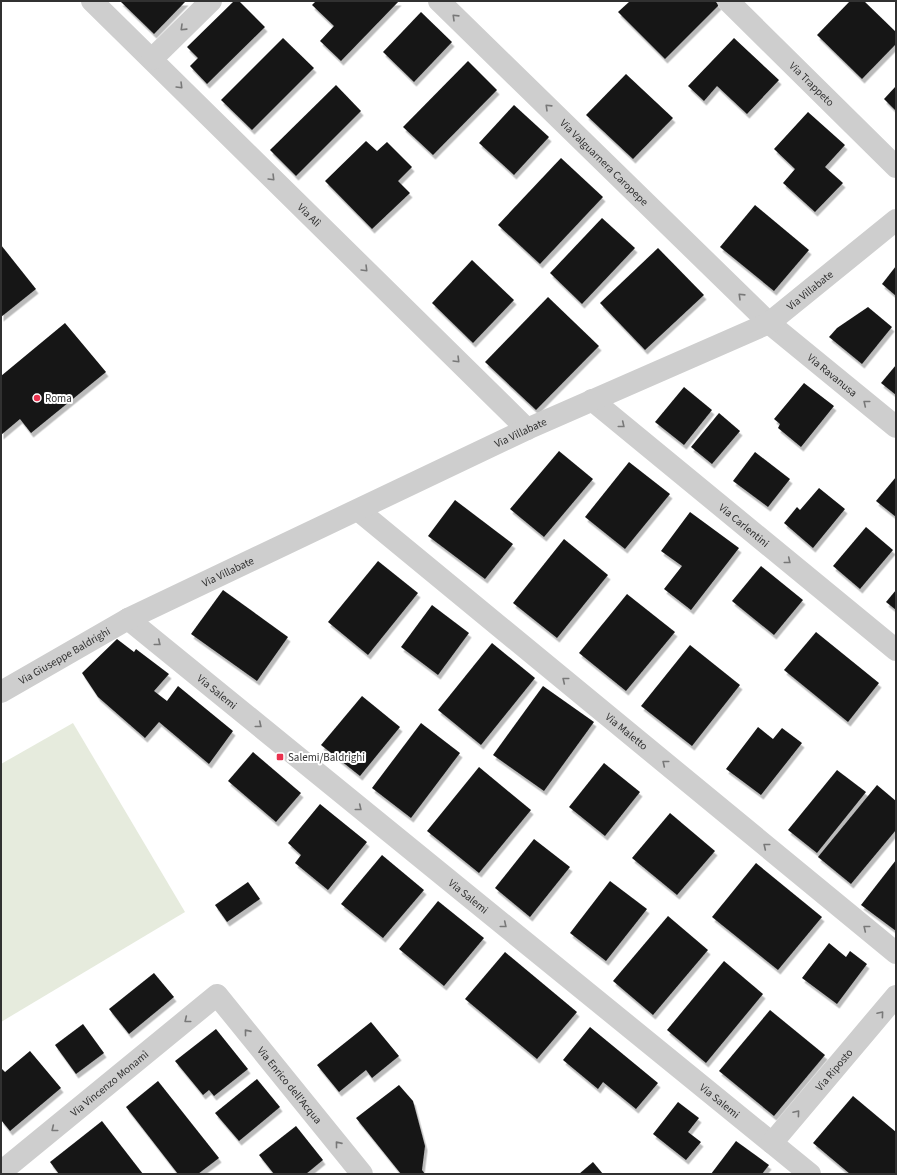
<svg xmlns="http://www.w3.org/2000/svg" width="897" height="1175" font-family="'Source Sans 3',sans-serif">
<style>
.green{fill:#e6ebdd}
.building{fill:#181818;filter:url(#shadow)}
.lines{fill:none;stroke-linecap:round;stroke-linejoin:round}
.minor{stroke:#cecece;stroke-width:22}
.oneway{stroke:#787878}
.poi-dot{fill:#ea324f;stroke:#fff;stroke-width:1.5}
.labels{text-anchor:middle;stroke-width:4;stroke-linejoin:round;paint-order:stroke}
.street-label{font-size:11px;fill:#313131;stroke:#fff}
.poi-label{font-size:11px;fill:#313131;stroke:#fff;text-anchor:start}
</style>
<defs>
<filter id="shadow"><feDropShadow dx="2.5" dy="4.5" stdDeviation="0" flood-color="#0004"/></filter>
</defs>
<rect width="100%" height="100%" fill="#fff"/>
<polygon class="green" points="73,723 185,912 1,1022 1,764"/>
<g class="building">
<polygon points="120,1 186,1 154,34"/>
<polygon points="234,1 239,1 265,27 207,84 190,66 198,58 187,47"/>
<polygon points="316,1 399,1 341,61 320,41 334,26 312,5"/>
<polygon points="630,1 715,1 719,5 665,59 618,12"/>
<polygon points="850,1 864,1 896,32 896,44 862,79 817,35"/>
<polygon points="421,12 452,42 414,82 383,52"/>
<polygon points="283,38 314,68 252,130 221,100"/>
<polygon points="734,38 779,80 747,114 717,86 704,101 688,86"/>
<polygon points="468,61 497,90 433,155 403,127"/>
<polygon points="626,74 673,118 633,159 586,115"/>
<polygon points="336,85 361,111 296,176 270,150"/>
<polygon points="896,86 896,111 884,99"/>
<polygon points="514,105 549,137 514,175 479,143"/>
<polygon points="808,112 845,145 825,167 843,183 815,212 783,183 795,169 774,149"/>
<polygon points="366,141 377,151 387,142 412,167 398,181 410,193 372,229 325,181"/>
<polygon points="561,158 603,197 540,264 498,225"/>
<polygon points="755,205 809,250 774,291 720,247"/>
<polygon points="602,218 635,248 582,304 550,273"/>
<polygon points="1,245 36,289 1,317"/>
<polygon points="658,248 704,295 645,350 600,303"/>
<polygon points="472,260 514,300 473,343 432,303"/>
<polygon points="896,266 896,296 882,284"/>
<polygon points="548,297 599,346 536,410 485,362"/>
<polygon points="868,307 892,327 862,364 829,337 837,328"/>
<polygon points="65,323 106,372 31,433 20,419 1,435 1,376"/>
<polygon points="896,365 896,395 881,383"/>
<polygon points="804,383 834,406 801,447 778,428 780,424 774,419"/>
<polygon points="684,387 712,410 684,445 655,422"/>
<polygon points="719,413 740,431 712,464 691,447"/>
<polygon points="559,451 593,479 544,537 510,509"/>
<polygon points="755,452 790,479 768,507 733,481"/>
<polygon points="629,462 670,494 625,549 585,517"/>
<polygon points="896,477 896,517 876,501"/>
<polygon points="819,488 845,509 813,548 784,523 797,507 800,510"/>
<polygon points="455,500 513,544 485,579 428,536"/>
<polygon points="690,512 739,548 691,610 664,589 682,566 661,551"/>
<polygon points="866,527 893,550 860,589 833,566"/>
<polygon points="564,539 608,575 557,638 513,603"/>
<polygon points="378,561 418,593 368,655 328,622"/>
<polygon points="761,566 803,600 774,635 732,601"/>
<polygon points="223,590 288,637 257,681 191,634"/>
<polygon points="896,590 896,610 886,602"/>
<polygon points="627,594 675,632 626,691 579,653"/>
<polygon points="432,605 469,633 438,675 401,647"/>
<polygon points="816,632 879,683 848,722 784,670"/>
<polygon points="117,639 134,652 136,649 169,674 154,691 167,701 178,686 233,731 209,764 159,722 145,738 98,697 82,673"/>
<polygon points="492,643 535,678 481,745 438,710"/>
<polygon points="690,645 740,685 692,746 641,706"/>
<polygon points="543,686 594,722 544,791 493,755"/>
<polygon points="362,696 400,727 360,776 321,745"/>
<polygon points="421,723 460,753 411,818 372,788"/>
<polygon points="758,727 773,739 782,728 802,743 761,795 726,769"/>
<polygon points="253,752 301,793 276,822 228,781"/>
<polygon points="604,763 640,792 605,836 569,807"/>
<polygon points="479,767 531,810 479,873 427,831"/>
<polygon points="837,770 866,792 817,853 788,830"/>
<polygon points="877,785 896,801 896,830 851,884 818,857"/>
<polygon points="320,804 367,842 328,890 295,863 301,855 288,843"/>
<polygon points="670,813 715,851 677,895 632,858"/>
<polygon points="534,839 570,867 530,917 495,888"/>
<polygon points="382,855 424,890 383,938 341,904"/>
<polygon points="896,860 896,931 861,905"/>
<polygon points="756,863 822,917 778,970 712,917"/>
<polygon points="610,881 647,909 606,961 570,933"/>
<polygon points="248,882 260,899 227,922 215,905"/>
<polygon points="438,901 484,938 444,986 399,949"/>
<polygon points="668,916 708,950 653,1015 613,981"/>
<polygon points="829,943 846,957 850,951 867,964 837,1004 802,978"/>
<polygon points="505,952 577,1012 537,1059 465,999"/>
<polygon points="724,961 763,994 706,1063 667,1030"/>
<polygon points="154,973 174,997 129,1034 109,1009"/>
<polygon points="770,1010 825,1055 774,1116 719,1071"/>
<polygon points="371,1022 399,1056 372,1078 366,1070 339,1092 317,1065"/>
<polygon points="83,1024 104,1053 76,1074 55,1045"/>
<polygon points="590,1027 658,1083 636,1109 603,1082 598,1089 563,1060"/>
<polygon points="216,1029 248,1069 214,1096 209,1090 203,1095 175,1061"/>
<polygon points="30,1051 61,1088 10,1131 1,1120 1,1068 5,1072"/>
<polygon points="257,1079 280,1107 239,1141 215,1113"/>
<polygon points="158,1081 219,1158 198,1174 178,1174 126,1107"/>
<polygon points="399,1085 413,1101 425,1146 422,1170 425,1174 401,1174 356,1118"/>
<polygon points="853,1096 896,1132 896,1174 850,1174 813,1143"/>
<polygon points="678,1102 699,1118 688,1132 701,1142 686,1160 653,1134"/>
<polygon points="102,1121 143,1174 59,1174 50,1162"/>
<polygon points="296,1126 323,1160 306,1174 274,1174 259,1155"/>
<polygon points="736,1141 769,1165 762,1174 711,1174"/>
<polygon points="593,1162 603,1174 579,1174"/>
</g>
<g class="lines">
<g class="minor">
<path id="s1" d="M 92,1 L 527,429"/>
<path id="s2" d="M 439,1 L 769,323 L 896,427"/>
<path id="s3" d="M 728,1 L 896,167"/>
<polyline points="152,59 211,1"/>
<path id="s4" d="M 592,400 L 896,650"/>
<path id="s5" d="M 358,510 L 896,953"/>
<path id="s6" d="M 128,619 L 810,1174"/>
<path id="s7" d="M 1,692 L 128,619 L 527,429 L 769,323 L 896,220"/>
<path id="s8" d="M 772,1143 L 896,996"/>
<path id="s9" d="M 1,1172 L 217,995 L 362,1174"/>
</g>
</g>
<defs><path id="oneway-chevron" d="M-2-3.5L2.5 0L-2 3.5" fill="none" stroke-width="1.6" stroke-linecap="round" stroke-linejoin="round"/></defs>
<g class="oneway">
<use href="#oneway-chevron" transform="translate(455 17) rotate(-136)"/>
<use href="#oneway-chevron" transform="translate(183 28) rotate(136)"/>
<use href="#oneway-chevron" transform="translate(180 86) rotate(45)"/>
<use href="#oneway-chevron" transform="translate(548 107) rotate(-136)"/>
<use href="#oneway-chevron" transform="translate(272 178) rotate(45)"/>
<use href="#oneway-chevron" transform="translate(365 269) rotate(45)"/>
<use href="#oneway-chevron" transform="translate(741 296) rotate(-136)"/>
<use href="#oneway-chevron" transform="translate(457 360) rotate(45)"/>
<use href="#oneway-chevron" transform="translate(866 403) rotate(-141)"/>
<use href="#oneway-chevron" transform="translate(622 425) rotate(39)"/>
<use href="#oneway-chevron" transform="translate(788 561) rotate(39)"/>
<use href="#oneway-chevron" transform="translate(158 643) rotate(39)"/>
<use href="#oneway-chevron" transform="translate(565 680) rotate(-141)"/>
<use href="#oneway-chevron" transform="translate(259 725) rotate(39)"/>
<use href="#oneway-chevron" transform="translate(665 763) rotate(-141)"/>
<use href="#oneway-chevron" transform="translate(359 808) rotate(39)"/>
<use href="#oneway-chevron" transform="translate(766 846) rotate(-141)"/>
<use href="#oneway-chevron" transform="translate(504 925) rotate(39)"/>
<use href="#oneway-chevron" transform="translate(866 928) rotate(-141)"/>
<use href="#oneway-chevron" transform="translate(881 1014) rotate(-50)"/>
<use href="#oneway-chevron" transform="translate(187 1020) rotate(141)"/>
<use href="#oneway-chevron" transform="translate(247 1032) rotate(-129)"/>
<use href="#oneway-chevron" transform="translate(797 1113) rotate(-50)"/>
<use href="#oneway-chevron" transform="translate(54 1129) rotate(141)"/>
<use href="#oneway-chevron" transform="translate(338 1144) rotate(-129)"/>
</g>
<g class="poi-dot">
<circle cx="37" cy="398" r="4"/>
<rect x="276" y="753" width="8" height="8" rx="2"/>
</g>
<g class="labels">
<g class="street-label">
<text dy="4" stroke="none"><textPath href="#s3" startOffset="118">Via Trappeto</textPath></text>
<text dy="4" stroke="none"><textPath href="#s2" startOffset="231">Via Valguarnera Caropepe</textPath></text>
<text dy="4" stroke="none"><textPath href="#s1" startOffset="305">Via Alì</textPath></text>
<text dy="4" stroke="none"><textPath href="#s7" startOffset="905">Via Villabate</textPath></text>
<text dy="4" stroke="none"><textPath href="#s2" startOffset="543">Via Ravanusa</textPath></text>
<text dy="4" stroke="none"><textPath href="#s7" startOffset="581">Via Villabate</textPath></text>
<text dy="4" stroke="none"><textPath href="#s4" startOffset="197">Via Carlentini</textPath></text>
<text dy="4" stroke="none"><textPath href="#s7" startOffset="257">Via Villabate</textPath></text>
<text dy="4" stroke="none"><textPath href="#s7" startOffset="73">Via Giuseppe Baldrighi</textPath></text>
<text dy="4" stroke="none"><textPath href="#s6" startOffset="115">Via Salemi</textPath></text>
<text dy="4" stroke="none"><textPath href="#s5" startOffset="348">Via Maletto</textPath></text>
<text dy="4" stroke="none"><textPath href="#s6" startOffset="439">Via Salemi</textPath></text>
<text dy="4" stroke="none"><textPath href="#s8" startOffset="96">Via Riposto</textPath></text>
<text dy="4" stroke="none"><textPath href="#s9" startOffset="140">Via Vincenzo Monamì</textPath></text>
<text dy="4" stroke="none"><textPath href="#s9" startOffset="395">Via Enrico dell'Acqua</textPath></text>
<text dy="4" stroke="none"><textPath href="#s6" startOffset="763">Via Salemi</textPath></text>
</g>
<g class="poi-label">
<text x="45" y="402">Roma</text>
<text x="288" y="761">Salemi/Baldrighi</text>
</g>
</g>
<rect width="897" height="1175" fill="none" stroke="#313131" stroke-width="4"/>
</svg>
